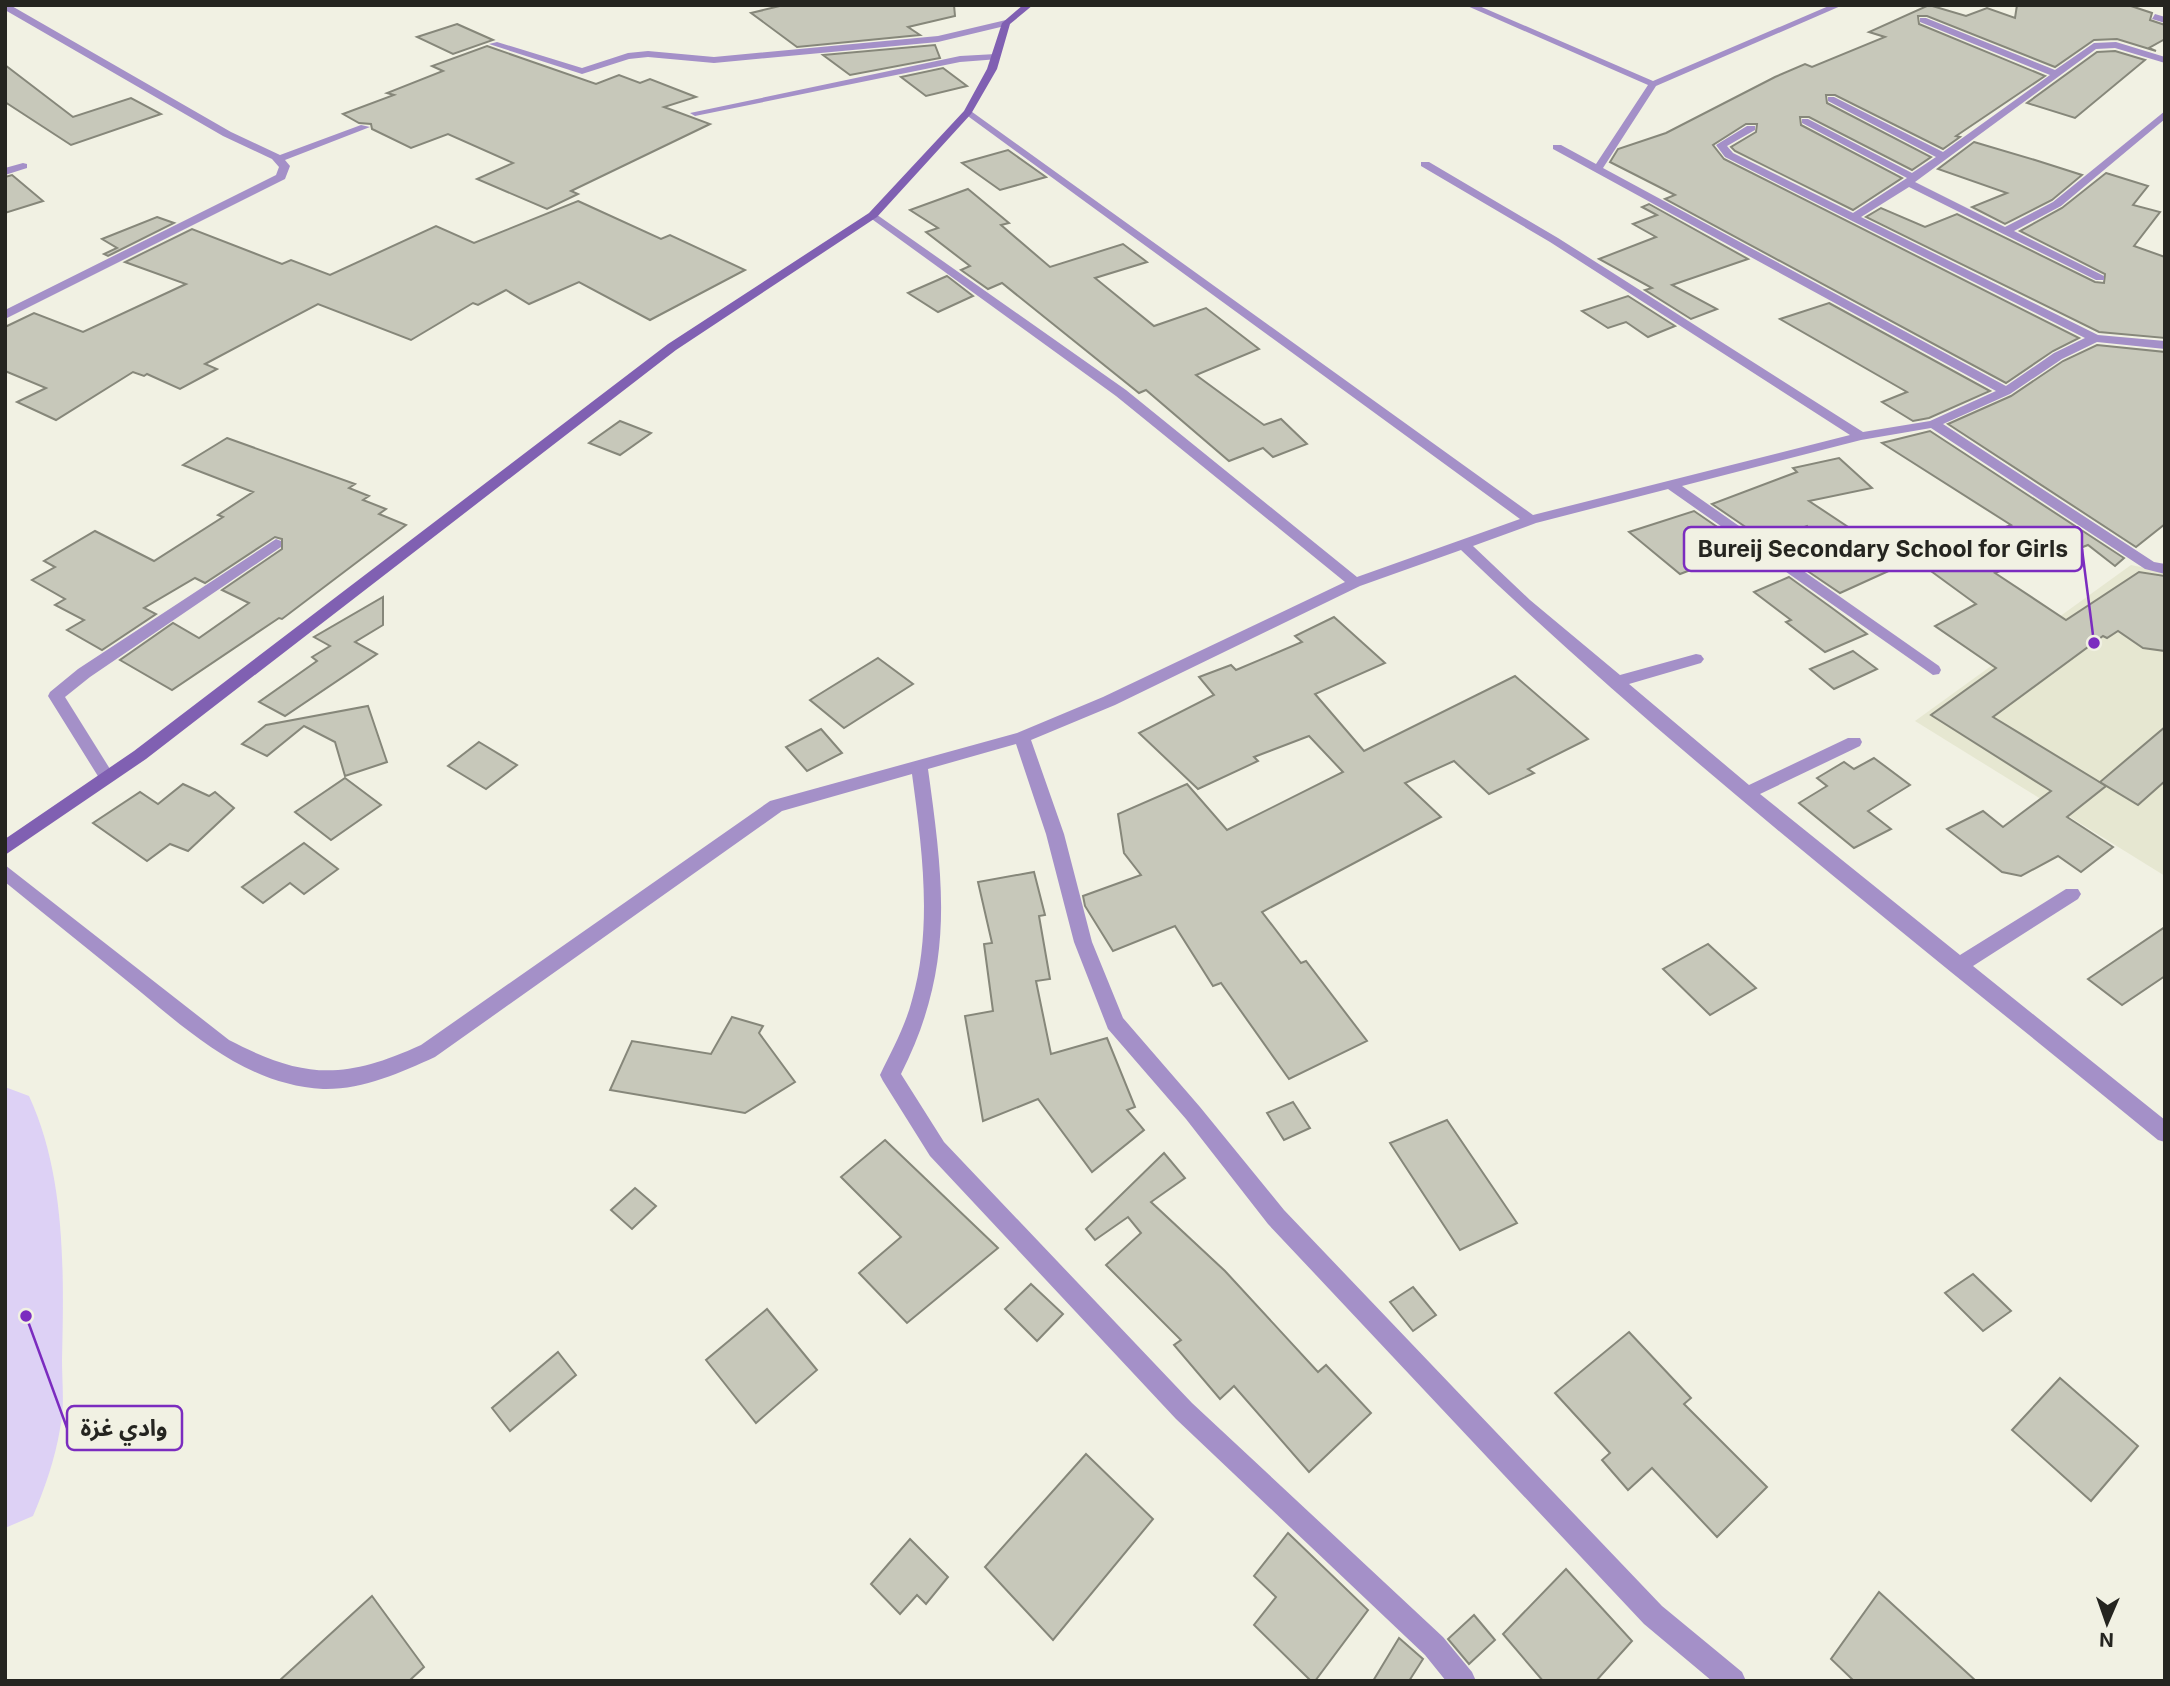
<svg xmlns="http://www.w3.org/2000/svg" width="2170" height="1686" font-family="Inter,'Noto Sans Arabic',sans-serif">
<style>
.built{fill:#e6e7d1}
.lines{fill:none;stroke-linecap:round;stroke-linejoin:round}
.river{fill:#ddd1f5;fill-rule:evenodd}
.building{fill:#c7c8ba;stroke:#86877a;stroke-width:2}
.street{fill:#a490c8;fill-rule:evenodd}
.secondary{fill:#8060b2;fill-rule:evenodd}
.leader{fill:none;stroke:#7b2cbf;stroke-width:2.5}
.callout-dot{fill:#7b2cbf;stroke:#f1f1e3;stroke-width:2.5}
.callout{fill:#f1f1e3;stroke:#7b2cbf;stroke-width:2.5}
.callout-label{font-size:23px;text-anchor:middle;font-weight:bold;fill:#252520}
</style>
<rect width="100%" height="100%" fill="#f1f1e3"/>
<polygon class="built" points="2131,565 2165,572 2165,876 1915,721"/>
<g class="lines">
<path class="river" d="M 5,1087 L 29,1096 C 66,1176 64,1273 62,1360 C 62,1382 65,1408 60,1429 C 55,1459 45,1488 33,1516 L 5,1528 Z"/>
</g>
<g class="building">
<polygon points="784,5 954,5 955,16 908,27 920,35 797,47 751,13"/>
<polygon points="1929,5 1966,16 1987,8 2015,18 2017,5 2128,5 2152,13 2150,20 2165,25 2165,39 2149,48 2156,51 2117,39 2094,40 2055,67 1927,16 1918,16 1919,24 2045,76 1956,136 1960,137 1943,149 1835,95 1826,95 1827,103 1931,157 1912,170 1809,117 1800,117 1801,125 1902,178 1853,210 1735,151 1731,147 1756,132 1757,124 1746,124 1713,145 1724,159 2079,338 2053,351 2006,383 1665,199 1675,195 1610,162 1618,149 1666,133 1775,77 1805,64 1812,67 1885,37 1869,32"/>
<polygon points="457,24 493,40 453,54 417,37"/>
<polygon points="935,45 940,58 850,75 823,55"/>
<polygon points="487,46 596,84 619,75 640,83 650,79 696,97 664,107 710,124 571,191 578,194 547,209 477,179 513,163 448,134 411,148 372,129 371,124 359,123 343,114 394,95 387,93 443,71 432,66"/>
<polygon points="2115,51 2145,60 2075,118 2027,103 2097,52"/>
<polygon points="5,65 73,117 131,98 161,114 71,145 5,102"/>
<polygon points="943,68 967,86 926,96 901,77"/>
<polygon points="1974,142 2035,160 2082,175 2052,200 2005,224 1972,207 2007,193 1938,169"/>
<polygon points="1008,150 1046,177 1000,190 962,163"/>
<polygon points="2106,173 2148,186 2133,205 2160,212 2134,246 2165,257 2165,338 2099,332 1866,217 1881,208 1925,227 1957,214 2095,282 2104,283 2105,274 2020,231 2062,208"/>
<polygon points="12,175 43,201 5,213 5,177"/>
<polygon points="968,189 1009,223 1001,225 1050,267 1123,244 1147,262 1095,278 1154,326 1206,308 1259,349 1196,375 1264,425 1281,419 1307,444 1273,457 1263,448 1229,461 1146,390 1139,393 1002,283 988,289 961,270 970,266 926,232 938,228 910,210"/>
<polygon points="578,201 661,239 670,235 745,270 650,320 579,282 529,304 506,290 478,305 473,303 411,340 318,304 205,364 217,369 180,389 147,374 144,376 133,372 56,420 17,402 46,388 5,371 5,327 34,313 83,332 186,284 125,262 192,229 282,264 291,260 330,275 436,226 474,243"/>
<polygon points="1649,204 1748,259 1672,285 1717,309 1691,319 1645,290 1652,288 1599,259 1656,237 1633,224 1657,215 1642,207"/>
<polygon points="157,217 174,223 108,256 104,254 117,248 102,239"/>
<polygon points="947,276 973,296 938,312 908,293"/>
<polygon points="1628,296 1675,326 1648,337 1626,322 1608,328 1582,311"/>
<polygon points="1829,303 1990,391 1929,418 1913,421 1882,402 1907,392 1780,319"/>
<polygon points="2097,345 2165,352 2165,524 2136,547 1948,424 2011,396 2063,361"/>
<polygon points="620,421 651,433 620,455 589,443"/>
<polygon points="1930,431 2124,558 2115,566 2088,545 2075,550 2067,544 1995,573 2066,620 2139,572 2165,576 2165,651 2143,648 2118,631 2107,638 2103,636 1993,717 2106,786 2067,817 2113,847 2081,872 2058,856 2021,876 2002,872 1947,829 1983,811 2003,827 2051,791 1931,715 1996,668 1935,626 1976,604 1909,555 1942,542 1951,548 2011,525 1882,443"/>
<polygon points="227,438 355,484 349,488 369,496 363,500 386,509 379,514 406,525 282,619 279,618 172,690 120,660 173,623 199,638 249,603 222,590 282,549 282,539 275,537 205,583 195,578 144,608 156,614 102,650 67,630 84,620 55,605 65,599 32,580 55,567 44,561 95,531 154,561 223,517 218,515 253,492 183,465"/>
<polygon points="1839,458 1872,488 1809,501 1904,564 1840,593 1806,570 1822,563 1807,526 1766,541 1712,504 1797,472 1793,468"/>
<polygon points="1694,511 1748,548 1680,574 1629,532"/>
<polygon points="1789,577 1832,608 1867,634 1825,652 1786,622 1791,620 1754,592"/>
<polygon points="383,597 383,625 355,642 377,654 285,716 259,702 317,661 312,657 330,646 314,637"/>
<polygon points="1334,617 1385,663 1315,694 1364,751 1515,676 1588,739 1528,769 1534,773 1489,794 1454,761 1405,783 1441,817 1262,912 1301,963 1306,961 1367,1041 1289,1079 1221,983 1213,986 1175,926 1113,951 1085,906 1083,896 1141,875 1124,853 1118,814 1187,784 1227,830 1343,772 1309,736 1254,757 1258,761 1198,789 1139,733 1214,695 1199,677 1231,665 1236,670 1302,642 1295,636"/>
<polygon points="1853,651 1877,669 1834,689 1810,669"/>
<polygon points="878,658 913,684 844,728 810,700"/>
<polygon points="368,706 387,762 345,776 335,742 304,726 267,756 242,744 266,725"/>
<polygon points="2165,727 2165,781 2138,805 2100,782"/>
<polygon points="821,729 842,753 807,771 786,747"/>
<polygon points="479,742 517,765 486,789 448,766"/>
<polygon points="1874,758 1910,785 1868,811 1891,829 1854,848 1799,803 1827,786 1817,778 1844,762 1854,769"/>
<polygon points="345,778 381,805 331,840 295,812"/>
<polygon points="183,784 209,796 215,792 234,808 188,851 170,844 147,861 93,823 140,792 158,804"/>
<polygon points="304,843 338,869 304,894 290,883 263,903 242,887"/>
<polygon points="1034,872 1045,915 1039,916 1050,979 1036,981 1051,1054 1107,1038 1135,1107 1127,1110 1144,1130 1092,1172 1038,1099 983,1121 965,1016 993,1011 984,944 992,943 978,882"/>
<polygon points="2165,927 2165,976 2122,1005 2088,979"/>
<polygon points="1708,944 1756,988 1710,1015 1663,969"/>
<polygon points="732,1017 763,1026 759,1033 795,1082 745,1113 610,1090 632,1041 711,1054"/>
<polygon points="1293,1102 1310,1128 1284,1140 1267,1113"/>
<polygon points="1447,1120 1517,1223 1460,1250 1390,1143"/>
<polygon points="885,1140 998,1248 907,1323 859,1273 901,1237 841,1177"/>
<polygon points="1164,1153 1185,1178 1151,1202 1225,1271 1318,1372 1326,1365 1371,1413 1309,1472 1234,1386 1220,1399 1174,1345 1181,1340 1106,1265 1141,1233 1128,1217 1095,1240 1086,1229"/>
<polygon points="635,1188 656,1206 632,1229 611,1210"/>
<polygon points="1973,1274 2011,1311 1983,1331 1945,1293"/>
<polygon points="1031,1284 1063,1314 1037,1341 1005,1309"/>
<polygon points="1413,1287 1436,1315 1413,1331 1390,1302"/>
<polygon points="767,1309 817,1370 756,1423 706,1360"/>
<polygon points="1629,1332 1691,1398 1684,1404 1767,1487 1717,1537 1652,1468 1628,1490 1602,1460 1610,1453 1555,1393"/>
<polygon points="558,1352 576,1375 510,1431 492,1408"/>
<polygon points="2060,1378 2138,1446 2091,1501 2012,1430"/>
<polygon points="1086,1454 1153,1519 1053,1640 985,1567"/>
<polygon points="1288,1533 1368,1610 1315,1681 1311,1681 1254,1625 1276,1597 1254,1576"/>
<polygon points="910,1539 948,1577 926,1604 917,1595 900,1614 871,1584"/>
<polygon points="1566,1569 1632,1641 1596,1681 1543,1681 1503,1634"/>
<polygon points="1879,1592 1976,1681 1854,1681 1831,1659"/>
<polygon points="372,1596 424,1667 409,1681 279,1681"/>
<polygon points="1474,1615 1495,1640 1469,1664 1448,1639"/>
<polygon points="1399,1638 1423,1659 1409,1681 1373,1681"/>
</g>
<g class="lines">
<g class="street">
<polygon points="5,5 10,5 231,132 280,155 361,125 370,127 285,160 290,166 285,179 5,319 5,310 276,175 279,167 272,159 223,136 5,10"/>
<path d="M 1465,5 L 1477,5 L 1653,81 L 1831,5 L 1843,5 L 1656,86 L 1603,168 L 2006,386 L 2054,353 L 2085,338 L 1725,157 L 1716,145 L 1747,126 L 1755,126 L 1755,130 L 1727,146 L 1733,153 L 1853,213 L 1907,178 L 1802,123 L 1802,119 L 1808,119 L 1912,173 L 1936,157 L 1828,101 L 1828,97 L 1834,97 L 1943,152 L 2050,75 L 1920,22 L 1920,18 L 1926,18 L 2055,70 L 2094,43 L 2116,42 L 2165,57 L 2165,63 L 2115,48 L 2096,49 L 1915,182 L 2005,227 L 2053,202 L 2165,111 L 2165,119 L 2061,206 L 2014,231 L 2104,276 L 2104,280 L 2096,280 L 1909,187 L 1861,217 L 2098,335 L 2165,341 L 2165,349 L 2097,342 L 2062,359 L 2010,394 L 1943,424 L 2154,562 L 2165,564 L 2165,574 L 2145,569 L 1931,428 L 1861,440 L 1682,486 L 1939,666 L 1941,670 L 1939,674 L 1933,675 L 1668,489 L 1536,523 L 1473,546 L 1530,600 L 1620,675 L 1696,654 L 1701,655 L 1704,659 L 1701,663 L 1629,684 L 1749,785 L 1848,738 L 1860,738 L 1862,742 L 1860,746 L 1760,794 L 1960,955 L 2066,889 L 2078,889 L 2081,894 L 2078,899 L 1973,966 L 2165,1120 L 2165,1142 L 2158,1140 C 1924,948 1679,759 1461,550 L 1360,586 L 1115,705 L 1031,740 L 1064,834 L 1092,942 L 1123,1018 L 1200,1107 L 1284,1210 L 1662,1606 L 1742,1672 L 1746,1681 L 1712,1681 L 1644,1624 L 1268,1224 L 1186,1119 L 1108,1029 L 1074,942 L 1046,834 L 1016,744 L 928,769 C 944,885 955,967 901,1074 L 944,1142 L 1192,1403 L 1443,1637 L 1472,1672 L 1476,1681 L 1446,1681 L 1425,1655 L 1176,1419 L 930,1156 L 883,1081 L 880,1075 C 892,1050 905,1027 912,1000 C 933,927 922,848 912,774 L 782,811 L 435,1057 C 400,1073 362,1090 323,1089 C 243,1085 184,1027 126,980 C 86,947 45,915 5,882 L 5,865 L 229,1040 C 304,1079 344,1080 421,1045 L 770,801 L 1017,733 L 1103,697 L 1345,582 L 1116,396 L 869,217 L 868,215 L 873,212 L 1126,390 L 1357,577 L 1520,519 L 965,114 L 965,110 L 968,109 L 1533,515 L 1850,435 L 1550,242 L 1421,166 L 1421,162 L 1429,162 L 1558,238 L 1863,432 L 1930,421 L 1996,391 L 1553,149 L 1553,145 L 1561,145 L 1596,164 L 1648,85 Z"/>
<polygon points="2155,14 2165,17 2165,23 2152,19"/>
<polygon points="1006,20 1009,25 938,42 714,63 648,57 629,59 582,74 489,44 497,42 582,68 628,53 648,51 714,57 938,36"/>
<polygon points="996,54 999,55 999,59 960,62 695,116 690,113 960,56"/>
<polygon points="23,163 27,164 27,168 5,175 5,168"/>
<polygon points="276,539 281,541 281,547 90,677 65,697 115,777 107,783 101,781 48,696 50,692 78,669"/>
</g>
<polygon class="secondary" points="1023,5 1033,5 1010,24 997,69 971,114 877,217 676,350 146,759 5,855 5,839 134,751 668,344 869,213 964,111 987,69 1002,23"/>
</g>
<path class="leader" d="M2094 643L2082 549M26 1316L67 1428"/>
<g class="callout-dot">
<circle cx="2094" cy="643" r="7"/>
<circle cx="26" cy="1316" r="7"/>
</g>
<g class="callout">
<rect x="1684" y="527" width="398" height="44" rx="7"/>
<rect x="67" y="1406" width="115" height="44" rx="7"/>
</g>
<g class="callout-label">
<text x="1883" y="557">Bureij Secondary School for Girls</text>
<text x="124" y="1436">وادي غزة</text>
</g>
<rect width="2170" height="1686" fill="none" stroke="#252520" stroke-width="14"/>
<g transform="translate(2107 1623) rotate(182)" stroke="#f1f1e3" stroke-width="5" paint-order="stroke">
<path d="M0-5L12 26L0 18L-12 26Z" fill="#252520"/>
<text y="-10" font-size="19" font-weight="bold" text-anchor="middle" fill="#252520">N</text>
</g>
</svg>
